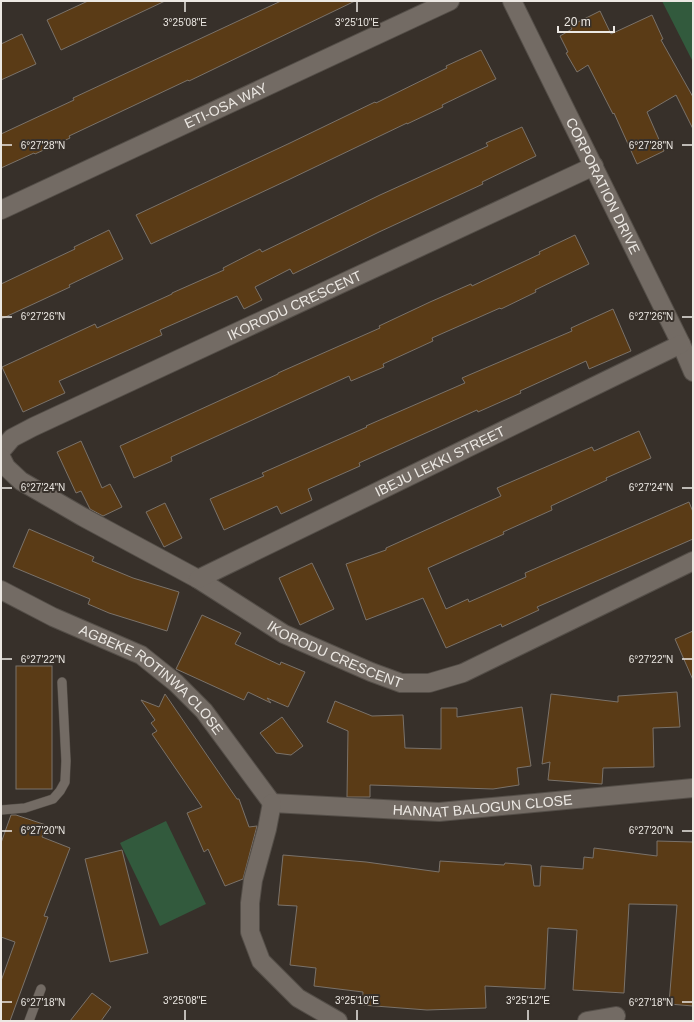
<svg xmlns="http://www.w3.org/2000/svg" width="694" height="1022" font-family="Helvetica,sans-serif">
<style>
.green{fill:#325a3d}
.building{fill:#5a3b16;stroke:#7a726a}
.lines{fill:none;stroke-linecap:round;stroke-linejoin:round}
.lane-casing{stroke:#544e48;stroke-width:10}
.street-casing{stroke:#544e48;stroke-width:20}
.lane{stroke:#736b64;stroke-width:9}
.street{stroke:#736b64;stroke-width:18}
.ticks{fill:none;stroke:#ece8e3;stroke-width:1.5}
.labels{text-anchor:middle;stroke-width:4;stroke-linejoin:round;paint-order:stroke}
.street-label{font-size:14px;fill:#ece8e3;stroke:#37302a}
.ticks-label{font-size:10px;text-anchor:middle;fill:#ece8e3;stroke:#37302a;stroke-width:4;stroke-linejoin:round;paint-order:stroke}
</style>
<rect width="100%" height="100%" fill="#37302a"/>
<g class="green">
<polygon points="662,1 693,1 693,62"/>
<polygon points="166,821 206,904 160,926 120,843"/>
</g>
<g class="building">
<polygon points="88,1 165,1 61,50 47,20"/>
<polygon points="281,1 355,1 189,81 188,80 69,136 70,138 35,154 34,153 1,168 1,134 74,100 73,98"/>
<polygon points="600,11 611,34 652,15 663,39 661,40 693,97 693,129 676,95 647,112 664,151 637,164 614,113 613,114 588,65 577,72 566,53 568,52 560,36 572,29 570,26"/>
<polygon points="22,34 36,64 1,80 1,44"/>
<polygon points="481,50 496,79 442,105 443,107 407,124 407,123 288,180 151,244 136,215 290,143 375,102 376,103 447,68 446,66"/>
<polygon points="522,127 536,156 482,182 483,184 379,232 293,274 290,269 255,287 262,300 244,309 237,296 160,330 162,335 59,381 65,393 23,412 2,367 95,324 97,328 172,294 172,293 224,270 223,268 260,249 262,252 380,195 488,146 486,143"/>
<polygon points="109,230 123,259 69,285 70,287 1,319 1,284 75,249 74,247"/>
<polygon points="575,235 589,264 535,290 536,292 501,309 500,308 432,338 433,341 383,364 384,367 351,381 349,376 171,457 172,461 134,478 120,446 278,374 278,373 380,328 379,326 430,302 471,284 472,286 540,254 539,252"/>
<polygon points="613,309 631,351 589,369 586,361 520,391 521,393 478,412 477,410 359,463 360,466 308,489 312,500 281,514 277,506 224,530 210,499 264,476 262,473 367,427 366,426 465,383 462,378 572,331 571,328"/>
<polygon points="639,431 651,458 606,478 607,480 551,506 552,510 503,532 504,534 428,568 446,609 468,599 469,602 526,577 525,573 689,502 693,512 693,539 537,607 539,610 502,627 501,624 446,648 423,598 366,620 346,564 386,550 386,548 501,496 497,488 592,447 594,451"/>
<polygon points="81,441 102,488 110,484 122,507 103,516 90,509 81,491 76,493 57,452"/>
<polygon points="165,503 182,538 164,547 146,512"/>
<polygon points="29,529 94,557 92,561 133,578 179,592 167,631 109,613 88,604 90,599 13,567"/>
<polygon points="312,563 334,609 300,625 279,578"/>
<polygon points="202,615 241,633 235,644 280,665 281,662 305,672 288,707 267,698 271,703 248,692 244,700 176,669"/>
<polygon points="693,631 693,680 675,639"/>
<rect x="16" y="666" width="36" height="123"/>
<polygon points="677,692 680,727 653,728 654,767 603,768 602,784 548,780 550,762 542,764 551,694 618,702 618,696"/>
<polygon points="165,694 237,799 239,799 249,827 257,826 243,879 225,886 208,849 204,852 187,813 202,807 152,734 157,731 151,723 155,720 141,700 159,707"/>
<polygon points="335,701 372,716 403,715 405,748 441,749 441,708 457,708 457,717 522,707 531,766 517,768 519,785 493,789 370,785 370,797 347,797 348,731 327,722"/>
<polygon points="282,717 303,746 291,755 276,753 260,733"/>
<polygon points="11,815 16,815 46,825 42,837 70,848 44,916 48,917 10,1021 1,1021 1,981 15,942 1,937 1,843"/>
<polygon points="657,841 693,842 693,1006 669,1004 677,905 629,904 624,993 573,990 577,930 548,928 545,989 485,986 486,1008 427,1010 362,1005 363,992 314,986 316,968 290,965 297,906 278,905 283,855 366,862 439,872 440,861 504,865 505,863 531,865 534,886 540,886 541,866 583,869 584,857 593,858 594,848 657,856"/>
<polygon points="122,850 148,953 110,962 85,859"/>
<polygon points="92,993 111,1007 101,1021 70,1021"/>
</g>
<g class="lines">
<defs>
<g id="lane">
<polyline points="1,810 25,808 53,799 60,791 65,782 66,761 62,682"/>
<polyline points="29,1021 41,989"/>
</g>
<g id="street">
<path id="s1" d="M 512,1 L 681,344 L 693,372"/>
<path id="s2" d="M 1,210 L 450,1"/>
<path id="s3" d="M 1,451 L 12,438 L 33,427 L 594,166"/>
<path id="s4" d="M 1,457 L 6,467 L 21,481 L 83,517 L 198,579 L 284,634 L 371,672 L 401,683 L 429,683 L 463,673 L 693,561"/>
<path id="s5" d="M 198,579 L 681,344"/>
<path id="s6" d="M 1,590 L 53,617 L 141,655 L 176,683 L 204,711 L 272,803"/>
<path id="s7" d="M 272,803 L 439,812 L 693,788"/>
<polyline points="272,803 267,829 253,880 250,903 250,932 261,961 298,998 338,1021"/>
<polyline points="587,1021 616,1016"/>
</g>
</defs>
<use href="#lane" class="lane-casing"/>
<use href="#street" class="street-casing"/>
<use href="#lane" class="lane"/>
<use href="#street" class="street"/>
</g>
<path class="ticks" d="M 185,2 L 185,12M 357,2 L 357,12M 2,145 L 12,145M 682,145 L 692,145M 2,317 L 12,317M 682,317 L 692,317M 2,488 L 12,488M 682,488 L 692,488M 2,659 L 12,659M 682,659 L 692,659M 2,831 L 12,831M 682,831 L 692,831M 2,1002 L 12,1002M 682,1002 L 692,1002M 185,1010 L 185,1020M 357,1010 L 357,1020M 528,1010 L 528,1020"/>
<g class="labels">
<g class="street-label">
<text dy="5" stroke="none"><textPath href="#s2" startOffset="248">ETI-OSA WAY</textPath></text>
<text dy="5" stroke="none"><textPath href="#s1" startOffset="206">CORPORATION DRIVE</textPath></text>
<text dy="5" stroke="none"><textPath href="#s3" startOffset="329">IKORODU CRESCENT</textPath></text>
<text dy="5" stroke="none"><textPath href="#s5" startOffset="269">IBEJU LEKKI STREET</textPath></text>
<text dy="5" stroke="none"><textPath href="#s4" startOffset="391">IKORODU CRESCENT</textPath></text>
<text dy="5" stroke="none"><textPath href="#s6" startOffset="177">AGBEKE ROTINWA CLOSE</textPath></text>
<text dy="5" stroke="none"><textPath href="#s7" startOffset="211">HANNAT BALOGUN CLOSE</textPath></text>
</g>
</g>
<g class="ticks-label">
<text x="185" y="26">3°25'08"E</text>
<text x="357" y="26">3°25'10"E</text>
<text x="43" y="149">6°27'28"N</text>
<text x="651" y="149">6°27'28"N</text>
<text x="43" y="320">6°27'26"N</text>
<text x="651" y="320">6°27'26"N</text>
<text x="43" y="491">6°27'24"N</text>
<text x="651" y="491">6°27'24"N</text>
<text x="43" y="663">6°27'22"N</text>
<text x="651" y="663">6°27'22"N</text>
<text x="43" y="834">6°27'20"N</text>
<text x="651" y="834">6°27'20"N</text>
<text x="185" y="1004">3°25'08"E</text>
<text x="357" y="1004">3°25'10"E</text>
<text x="528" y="1004">3°25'12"E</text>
<text x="43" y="1006">6°27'18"N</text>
<text x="651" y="1006">6°27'18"N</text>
</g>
<rect width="694" height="1022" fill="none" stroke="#ece8e3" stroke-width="4"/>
<path d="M558 26v6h56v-6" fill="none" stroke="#ece8e3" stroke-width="2"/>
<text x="564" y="26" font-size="12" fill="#ece8e3" stroke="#37302a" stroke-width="3" paint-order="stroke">20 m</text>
</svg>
